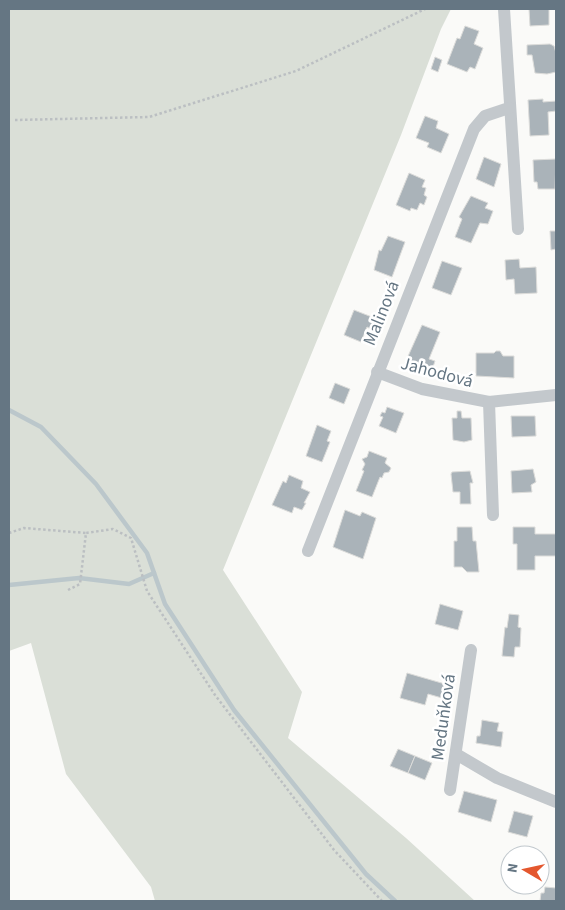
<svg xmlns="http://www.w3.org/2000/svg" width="565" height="910" font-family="'Source Sans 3',sans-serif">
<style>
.green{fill:#dadfd7}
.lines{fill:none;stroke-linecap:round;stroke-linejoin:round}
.stream{stroke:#bbc7cb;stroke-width:4.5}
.building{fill:#aab3b9;stroke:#dcdcda}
.path{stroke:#bbbfc2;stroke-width:2.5;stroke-dasharray:2.5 2.5;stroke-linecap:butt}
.street{stroke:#c3c8cc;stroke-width:12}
.labels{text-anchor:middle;stroke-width:5;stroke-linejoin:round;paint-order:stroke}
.street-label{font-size:18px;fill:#657683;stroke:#fff}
</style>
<rect width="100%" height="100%" fill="#fafaf8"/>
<polygon class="green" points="9,9 451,9 441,29 401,135 223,570 302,692 288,738 406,838 475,901 155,901 151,887 66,774 31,643 9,651"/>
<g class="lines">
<g class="stream">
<polyline points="9,410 41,427 96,484 147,553 165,604 234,710 366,874 395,901"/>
<polyline points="9,585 79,578 129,584 154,573"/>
</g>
</g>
<g class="building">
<polygon points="529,9 549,9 549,25 530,26"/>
<polygon points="465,26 479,31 474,44 483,48 475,69 470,67 467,72 447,64 457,38 460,39"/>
<polygon points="550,44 554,46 556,53 556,72 547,74 535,73 532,55 527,55 527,45"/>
<polygon points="435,57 442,60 438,72 431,69"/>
<polygon points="543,99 543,102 556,101 556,111 548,112 549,135 530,136 528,100"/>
<polygon points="425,116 438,121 436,128 449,134 441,153 427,147 429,143 416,138"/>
<polygon points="484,157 501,164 494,187 476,179"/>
<polygon points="556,159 555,189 538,189 537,182 534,182 533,160"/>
<polygon points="409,173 425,180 422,187 426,188 424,195 427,197 424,205 420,203 417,210 411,208 410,211 396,205"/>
<polygon points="471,196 488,203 485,208 493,211 488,224 480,223 471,243 455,237 462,219 459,217"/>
<polygon points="550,231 556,231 556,249 551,250"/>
<polygon points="388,236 405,242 392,277 374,270 379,250 381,251"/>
<polygon points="519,259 520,268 536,267 537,293 515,294 514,279 506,280 505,260"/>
<polygon points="442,261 462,268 451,295 432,288"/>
<polygon points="354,310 377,319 373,330 367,327 361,342 344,335"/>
<polygon points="422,325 440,332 429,359 435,361 431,373 418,370 405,363"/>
<polygon points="496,351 500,351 503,356 514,356 514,378 476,376 476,353 494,353"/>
<polygon points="335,383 350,389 344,404 329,398"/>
<polygon points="387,407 404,413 396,433 379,426 383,417 380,416 382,412 385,413"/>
<polygon points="457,411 461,411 462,418 471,418 472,440 464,442 453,440 452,418 457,418"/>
<polygon points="511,416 535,416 536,436 512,437"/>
<polygon points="317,425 331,431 327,441 330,442 322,462 306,456"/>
<polygon points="369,451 387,458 385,463 391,468 389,472 384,473 382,478 380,477 372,497 356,491 364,471 362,470 365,464 362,459 367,457"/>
<polygon points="533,469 536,482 531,485 532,492 512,493 511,471"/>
<polygon points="470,471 473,483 470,483 471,504 460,504 460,492 453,492 451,474 452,472"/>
<polygon points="289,475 303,481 301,488 310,492 304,503 306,503 302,510 294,507 292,513 272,505 283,481 286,483"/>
<polygon points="345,510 360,516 362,512 376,518 363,559 333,547"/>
<polygon points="457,527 472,527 473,541 476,541 479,572 467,572 462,567 454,567 454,541 457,541"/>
<polygon points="513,527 535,527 535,534 556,534 556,556 535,556 535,570 517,570 517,544 513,544"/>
<polygon points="440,604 463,611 458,630 435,624"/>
<polygon points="509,614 519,615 518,627 521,628 520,647 515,647 514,657 502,656 505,627 507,628"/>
<polygon points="407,673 445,684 442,698 428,694 425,705 400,698"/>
<polygon points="482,720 499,723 497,731 503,732 501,747 476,743 477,736 480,736"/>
<polygon points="398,749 415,756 408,773 390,766"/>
<polygon points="415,756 432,763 425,780 408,773"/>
<polygon points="464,791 497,800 491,822 458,812"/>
<polygon points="514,811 533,816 527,837 508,832"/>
<polygon points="545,887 556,888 556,901 540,901 541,893 544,893"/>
</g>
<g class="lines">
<g class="path">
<polyline points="15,120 149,117 296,71 425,9"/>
<polyline points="9,533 24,528 86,533"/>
<polyline points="68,590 80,584 86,533 113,529 131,538 147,591 215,695 334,850 382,901"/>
</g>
<g class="street">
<polyline points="504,9 518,229"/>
<polyline points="377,372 422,389 489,402"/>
<polyline points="493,515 489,402 556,395"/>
<polyline points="308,551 474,129 485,116 509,108"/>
<polyline points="456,754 497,778 556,802"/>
<polyline points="450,790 471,650"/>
</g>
</g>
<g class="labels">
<g class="street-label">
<text transform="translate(381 313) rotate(-68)" y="6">Malinová</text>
<text transform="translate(437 372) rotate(15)" y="6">Jahodová</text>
<text transform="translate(443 717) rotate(-82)" y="6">Meduňková</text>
</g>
</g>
<rect width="565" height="910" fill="none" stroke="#657683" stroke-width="20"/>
<g transform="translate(525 870) rotate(279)"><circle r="24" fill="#ffffff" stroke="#c1c8cd"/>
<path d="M0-4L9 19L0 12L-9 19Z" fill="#e4572e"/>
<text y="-8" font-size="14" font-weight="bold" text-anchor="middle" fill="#657683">N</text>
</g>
</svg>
